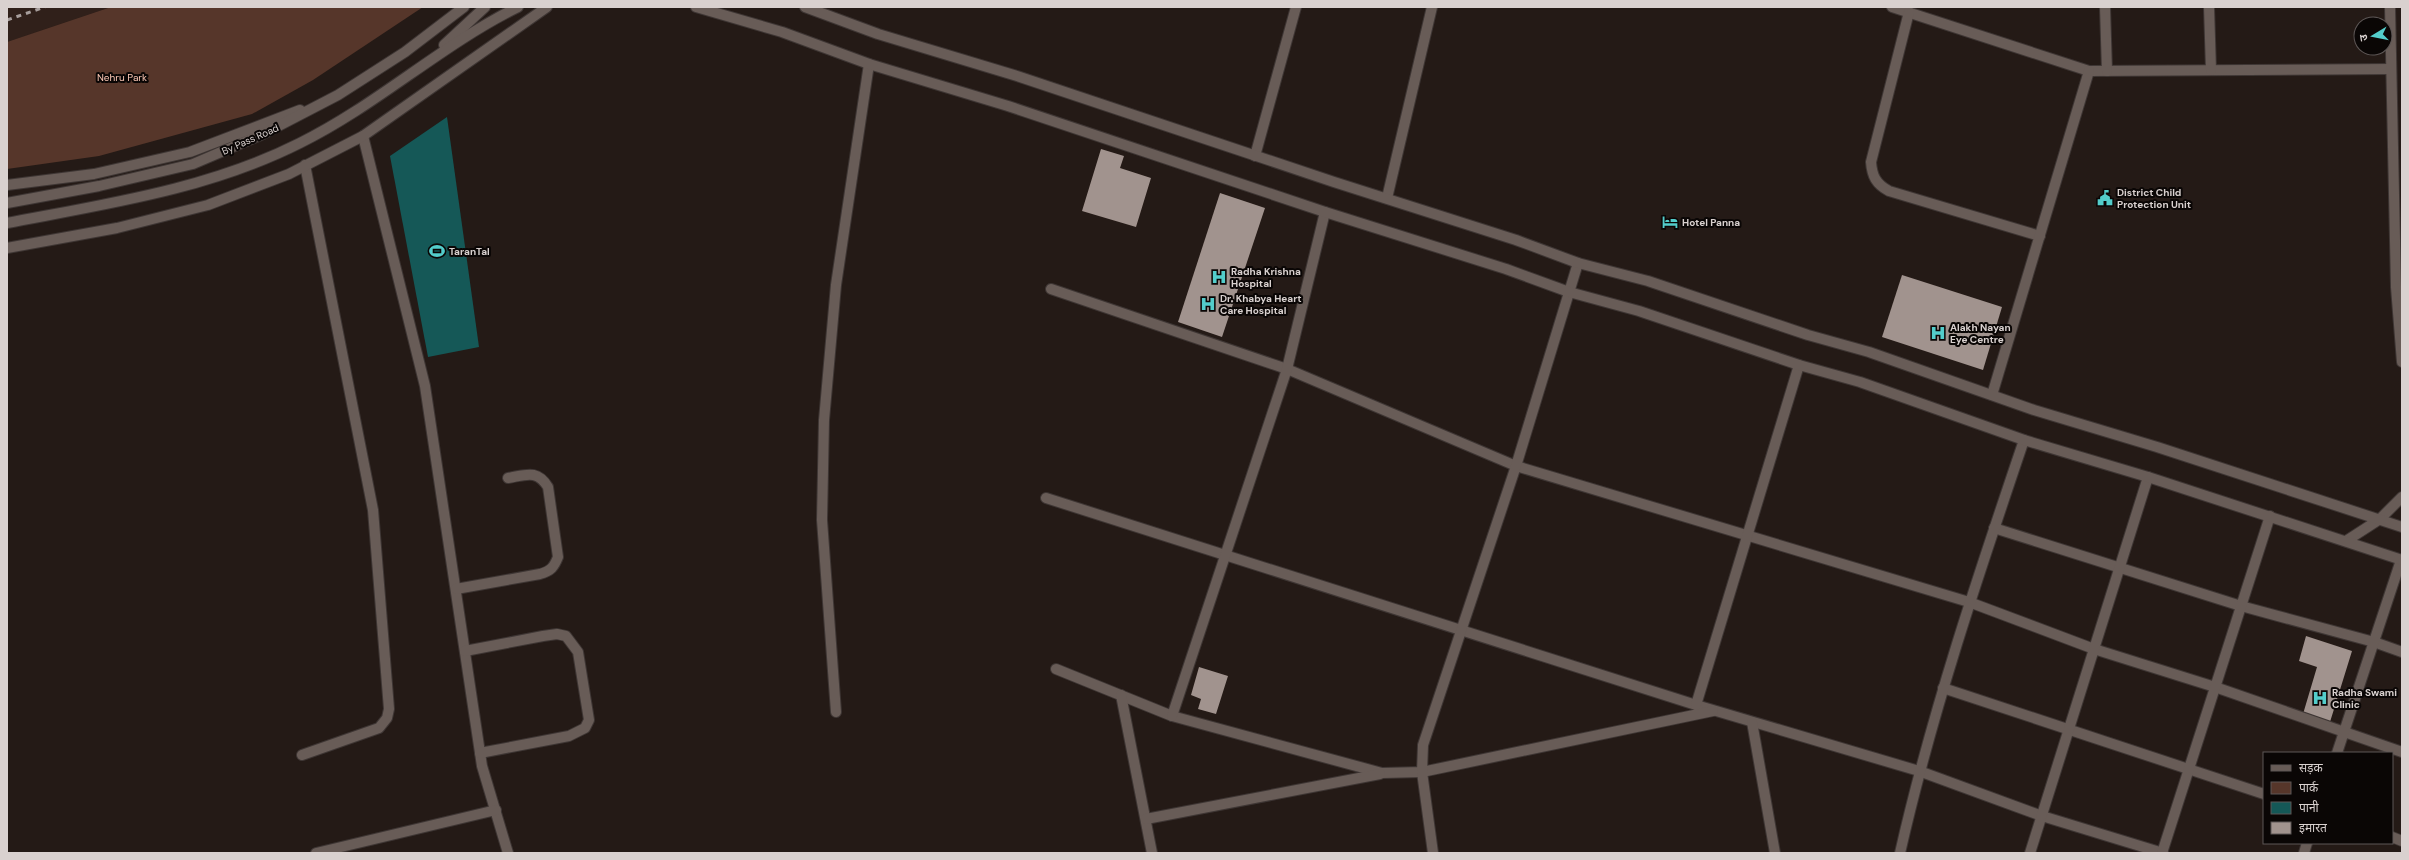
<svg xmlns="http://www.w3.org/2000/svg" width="2409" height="860" font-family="'DM Sans','Noto Sans Devanagari',sans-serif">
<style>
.built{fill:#30201a}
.green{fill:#56362a}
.water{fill:#155857}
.building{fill:#a1938e}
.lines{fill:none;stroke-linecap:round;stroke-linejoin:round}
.minor-casing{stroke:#3e3634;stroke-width:12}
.tertiary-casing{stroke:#3e3634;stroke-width:12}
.secondary-casing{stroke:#3e3634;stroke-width:12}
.minor{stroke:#685c57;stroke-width:10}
.tertiary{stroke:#685c57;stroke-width:10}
.secondary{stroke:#685c57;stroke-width:10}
.rail{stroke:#a79e9c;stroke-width:3;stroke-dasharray:5 5;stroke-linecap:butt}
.labels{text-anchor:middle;stroke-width:4;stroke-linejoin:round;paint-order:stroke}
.park-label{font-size:10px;fill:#fec9b6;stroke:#0a0605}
.street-label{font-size:10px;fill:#d9d1cf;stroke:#0a0605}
.poi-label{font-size:10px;font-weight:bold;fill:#d9d1cf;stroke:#0a0605;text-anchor:start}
</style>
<rect width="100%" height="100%" fill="#241a16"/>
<polygon class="built" points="7,7 111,7 7,42"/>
<polygon class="green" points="111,7 423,7 313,80 252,114 99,156 7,169 7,42"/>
<polygon class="water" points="447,117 479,347 428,357 390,156"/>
<g class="building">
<polygon points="1101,149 1124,156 1120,168 1151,178 1136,227 1082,211"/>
<polygon points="1220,193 1265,208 1222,337 1178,322"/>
<polygon points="1902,275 2002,307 1983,370 1882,337"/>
<polygon points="2306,636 2352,651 2330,722 2303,714 2317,667 2299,661"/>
<polygon points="1199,667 1228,676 1216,714 1198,709 1201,699 1191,695"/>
</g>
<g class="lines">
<defs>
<g id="minor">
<polyline points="1892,7 2089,71 2391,69"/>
<polyline points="2105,7 2107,71"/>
<polyline points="2209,7 2211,70"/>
<path d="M 1909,12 L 1871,162 C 1872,176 1876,184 1889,191 L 2040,236"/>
<polyline points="363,136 425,386 482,766 508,853"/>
<polyline points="1255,156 1296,7"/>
<polyline points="7,185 94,174 190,152 300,110"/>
<polyline points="1387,198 1432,7"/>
<polyline points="1051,289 1287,369 1516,466 1969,602 2094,649 2215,687 2402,752"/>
<polyline points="1992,395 2089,71"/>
<polyline points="1046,498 1696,705 1919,771 2042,816 2163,853"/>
<polyline points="1994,528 2241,606 2374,642 2402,652"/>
<path d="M 456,589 L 540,574 C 551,571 554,567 558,557 L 548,487 C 537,469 526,475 508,478"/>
<polyline points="465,651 543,636 557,634 566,636 578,652 589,720 585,728 569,736 480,753"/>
<polyline points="1056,669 1172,716 1382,773 1422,772 1713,711"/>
<polyline points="1943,688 2264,794"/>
<polyline points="1121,695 1152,853"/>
<polyline points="1696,705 1799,365"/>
<polyline points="836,712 822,520 824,420 836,285 869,64"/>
<polyline points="1172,716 1287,369 1325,212"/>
<polyline points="1752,722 1775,853"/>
<polyline points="2337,753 2401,560"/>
<polyline points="302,755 379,728 387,718 389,709 373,510 305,165"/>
<polyline points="1146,819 1380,774"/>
<polyline points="2392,837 2402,841"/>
<polyline points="316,853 496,810"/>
<path d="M 1900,853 C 1932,712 1978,576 2024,440"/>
<polyline points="2030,853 2148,477"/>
<polyline points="2162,853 2270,516"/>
<polyline points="2304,853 2307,843"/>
</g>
<g id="tertiary">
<polyline points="2390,7 2396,287 2402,362"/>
<polyline points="7,203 99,186 193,164 263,134 338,95 405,52 464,7"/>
<polyline points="7,248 117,228 208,205 289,174 363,136 547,7"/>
<polyline points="2346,541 2380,519 2402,497"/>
<polyline points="1433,853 1422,772 1423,745 1516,466 1578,263"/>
</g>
<g id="secondary">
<polyline points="696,7 782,32 869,64 1008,106 1325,212 1506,269 1569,292 1639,311 1799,365 1860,382 2024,440 2148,477 2402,560"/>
<polyline points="805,7 878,34 1017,76 1334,182 1516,240 1578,263 1648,281 1808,335 1869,352 2034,410 2157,447 2402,527"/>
<polyline points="444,45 485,7"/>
<path d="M 7,223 C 106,204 209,189 300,143 C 377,105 441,45 518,7"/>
</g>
</defs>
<use href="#minor" class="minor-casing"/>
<use href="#tertiary" class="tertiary-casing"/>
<use href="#secondary" class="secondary-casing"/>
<use href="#minor" class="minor"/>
<use href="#tertiary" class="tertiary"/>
<use href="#secondary" class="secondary"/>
<polyline class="rail" points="7,20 45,7"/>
</g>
<defs>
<symbol id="civic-bare" viewBox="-9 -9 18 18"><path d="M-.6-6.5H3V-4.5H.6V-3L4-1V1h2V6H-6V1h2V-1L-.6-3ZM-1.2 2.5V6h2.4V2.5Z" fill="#53cdcb" stroke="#0a0605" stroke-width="2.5" paint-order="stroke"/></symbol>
<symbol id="hotel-bare" viewBox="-9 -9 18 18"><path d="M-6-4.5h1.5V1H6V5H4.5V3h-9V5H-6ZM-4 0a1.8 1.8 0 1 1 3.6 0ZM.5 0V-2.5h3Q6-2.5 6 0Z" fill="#53cdcb" stroke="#0a0605" stroke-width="2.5" paint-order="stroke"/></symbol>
<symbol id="stadium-bare" viewBox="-9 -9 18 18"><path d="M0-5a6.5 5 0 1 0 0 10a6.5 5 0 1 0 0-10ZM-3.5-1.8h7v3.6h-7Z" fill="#53cdcb" stroke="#0a0605" stroke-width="2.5" paint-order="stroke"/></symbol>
<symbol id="hospital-bare" viewBox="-9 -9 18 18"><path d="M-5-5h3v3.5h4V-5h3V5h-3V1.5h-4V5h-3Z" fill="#53cdcb" stroke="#0a0605" stroke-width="2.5" paint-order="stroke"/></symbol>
</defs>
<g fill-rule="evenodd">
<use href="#civic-bare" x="2094" y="187" width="22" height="22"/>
<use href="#hotel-bare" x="1659" y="211" width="22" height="22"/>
<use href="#stadium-bare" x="426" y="240" width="22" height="22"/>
<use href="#hospital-bare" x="1208" y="266" width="22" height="22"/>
<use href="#hospital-bare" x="1197" y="293" width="22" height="22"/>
<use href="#hospital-bare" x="1927" y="322" width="22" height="22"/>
<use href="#hospital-bare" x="2309" y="687" width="22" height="22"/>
</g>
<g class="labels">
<g class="park-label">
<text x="122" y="81">Nehru Park</text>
</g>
<g class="street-label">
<text transform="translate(250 139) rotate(-24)" y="4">By Pass Road</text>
</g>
<g class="poi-label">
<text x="2117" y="196">District Child<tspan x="2117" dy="12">Protection Unit</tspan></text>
<text x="1682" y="226">Hotel Panna</text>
<text x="449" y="255">TaranTal</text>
<text x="1231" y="275">Radha Krishna<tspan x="1231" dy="12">Hospital</tspan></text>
<text x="1220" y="302">Dr. Khabya Heart<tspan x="1220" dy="12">Care Hospital</tspan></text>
<text x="1950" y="331">Alakh Nayan<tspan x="1950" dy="12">Eye Centre</tspan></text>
<text x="2332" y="696">Radha Swami<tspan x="2332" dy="12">Clinic</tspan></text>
</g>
</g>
<rect width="2409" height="860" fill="none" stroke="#d9d1cf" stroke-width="16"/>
<rect x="2263" y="752" width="130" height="92" fill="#0a0605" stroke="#5d5756"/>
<rect x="2271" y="765" width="20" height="6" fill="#685c57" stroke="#5d5756"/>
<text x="2299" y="772" font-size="12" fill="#d9d1cf">सड़क</text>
<rect x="2271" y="782" width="20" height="12" fill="#56362a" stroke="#5d5756"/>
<text x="2299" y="792" font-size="12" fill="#d9d1cf">पार्क</text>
<rect x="2271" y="802" width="20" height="12" fill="#155857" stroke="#5d5756"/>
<text x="2299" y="812" font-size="12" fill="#d9d1cf">पानी</text>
<rect x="2271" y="822" width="20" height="12" fill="#a1938e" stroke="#5d5756"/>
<text x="2299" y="832" font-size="12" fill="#d9d1cf">इमारत</text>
<g transform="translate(2373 36) rotate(260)"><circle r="19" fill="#0a0605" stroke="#5d5756"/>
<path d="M0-3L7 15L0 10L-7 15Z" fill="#53cdcb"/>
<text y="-6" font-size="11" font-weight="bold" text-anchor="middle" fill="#d9d1cf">उ</text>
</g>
</svg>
